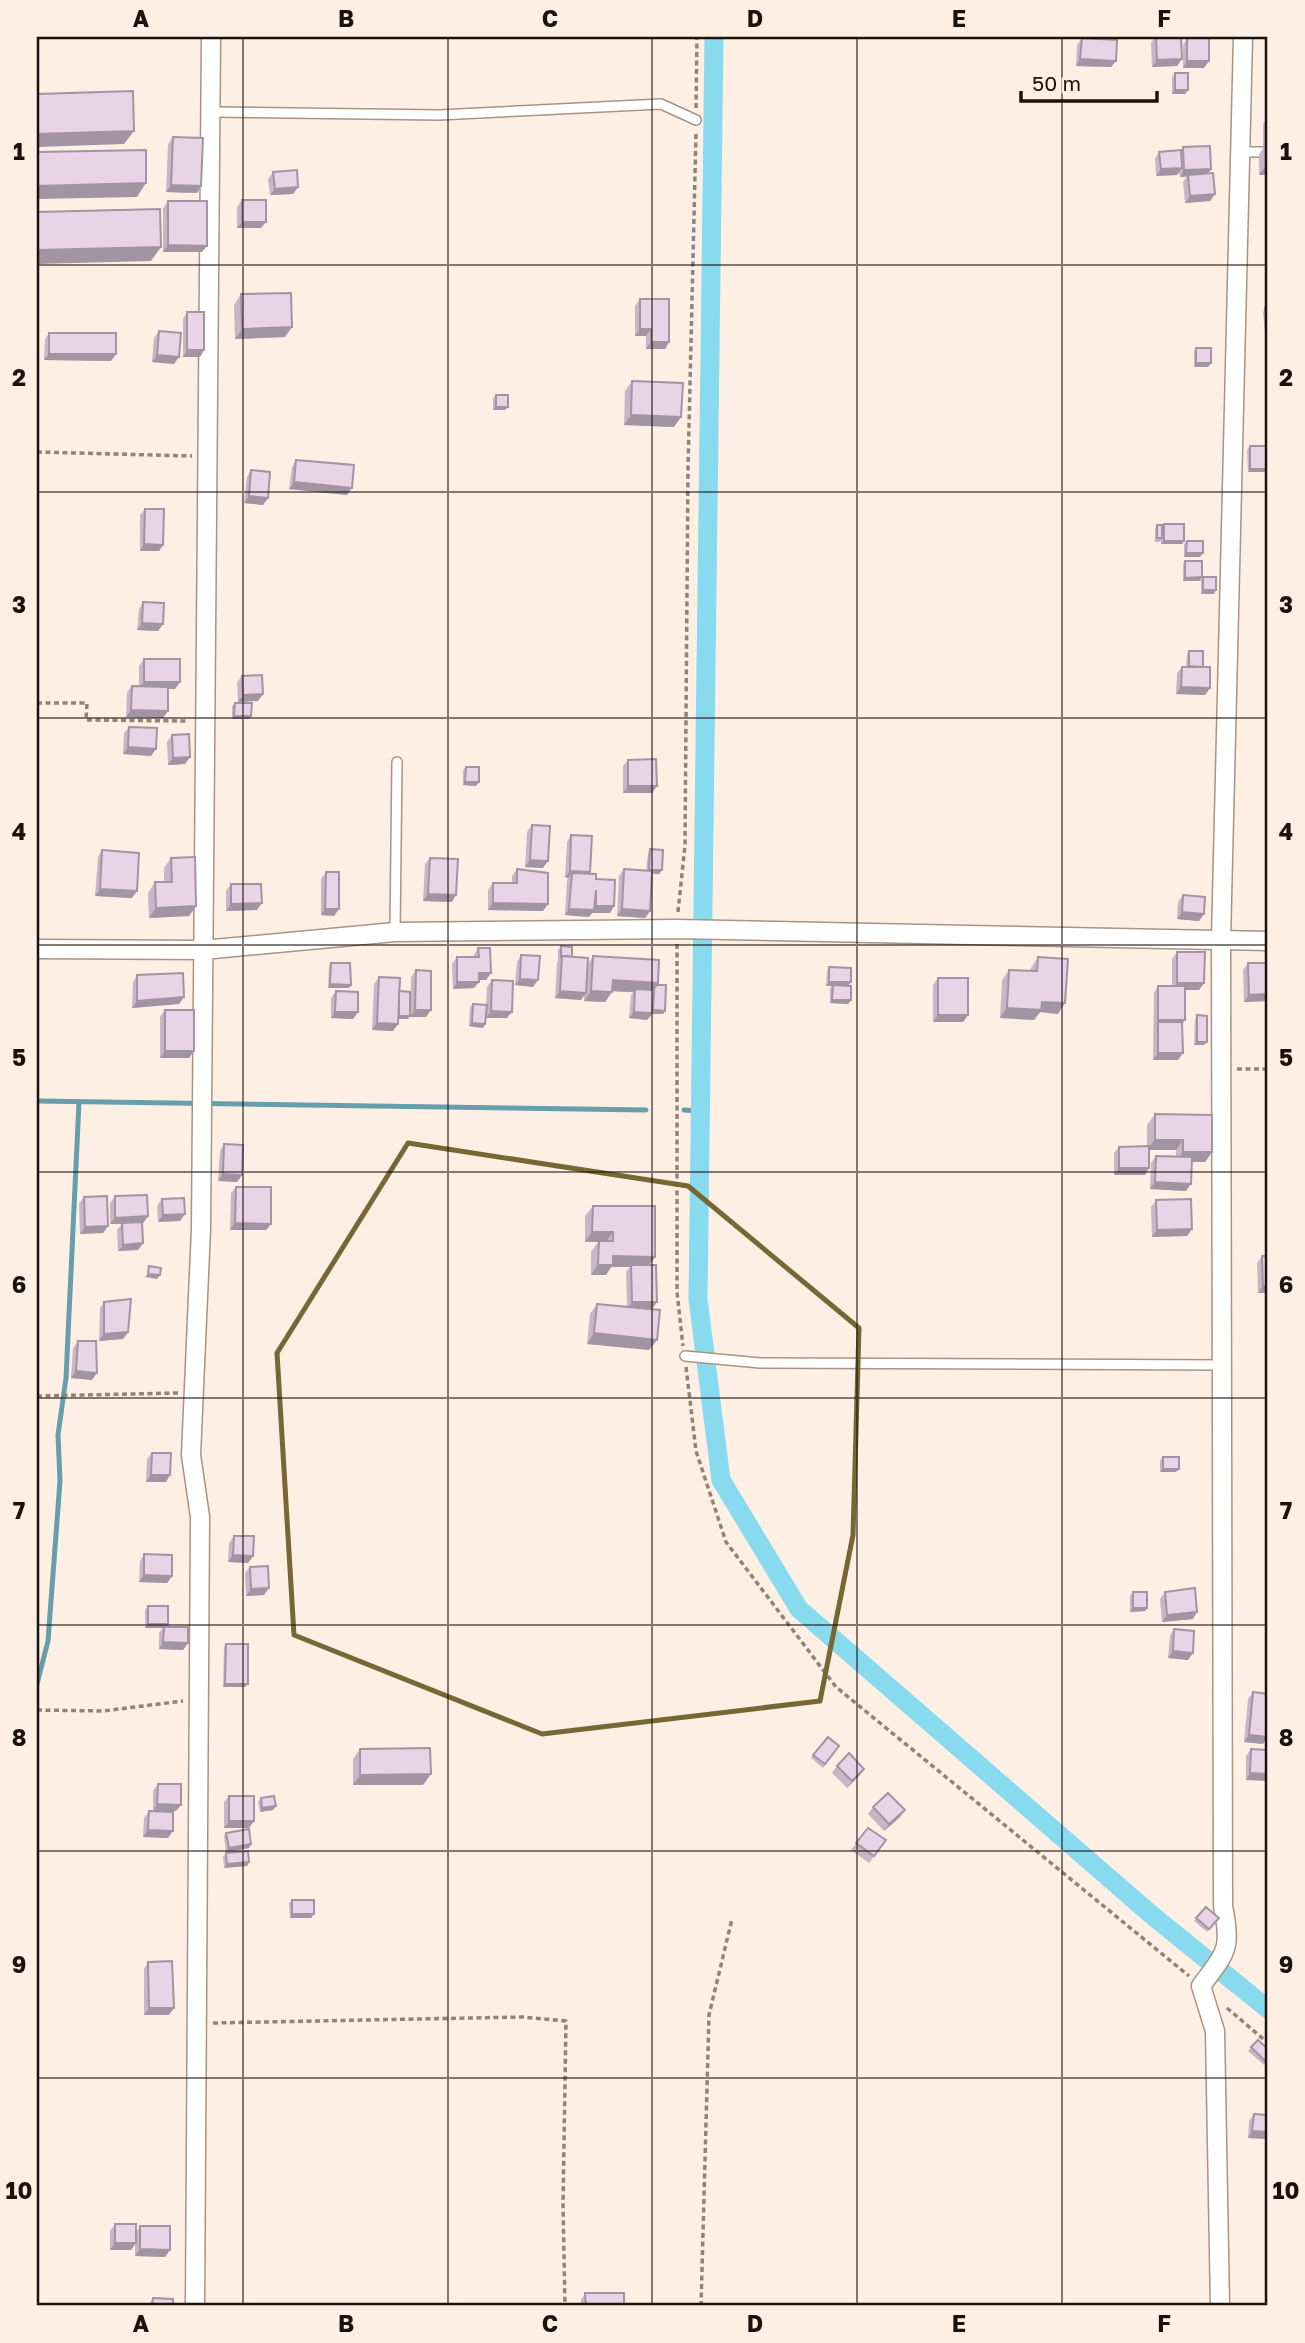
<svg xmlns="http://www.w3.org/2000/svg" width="1305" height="2343" font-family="'Golos Text',sans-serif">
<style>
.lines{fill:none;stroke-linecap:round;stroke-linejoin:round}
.stream{stroke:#679eab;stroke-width:5}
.canal{stroke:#88daef;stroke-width:19}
.service-casing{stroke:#a99383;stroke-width:12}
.minor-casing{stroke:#a99383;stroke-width:21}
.path{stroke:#8f837b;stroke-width:3.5;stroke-dasharray:5 3.5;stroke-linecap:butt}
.service{stroke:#fff;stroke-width:9}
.minor{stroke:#fff;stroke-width:18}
.wall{fill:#c8b5c7}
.shaded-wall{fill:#a294a2}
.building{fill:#e8d3e7;stroke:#a294a2;stroke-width:2}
.marked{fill:none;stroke:#766734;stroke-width:5;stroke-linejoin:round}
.grid{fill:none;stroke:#1b120d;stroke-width:2;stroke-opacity:0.55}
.neatline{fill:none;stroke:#1b120d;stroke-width:2.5}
.grid-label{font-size:23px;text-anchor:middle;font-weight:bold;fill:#1b120d}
</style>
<rect width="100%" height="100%" fill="#feefe4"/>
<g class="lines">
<g class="stream">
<polyline points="37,1101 646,1110"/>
<polyline points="684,1110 699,1111"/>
<polyline points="37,1684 48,1641 60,1481 58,1435 66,1378 79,1102"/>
</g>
<polyline class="canal" points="714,37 698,1299 721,1480 799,1609 1154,1917 1268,2009"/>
<defs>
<g id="service">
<polyline points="212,112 439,115 661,104 696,120"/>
<polyline points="1241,152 1268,152"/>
<polyline points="395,932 397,762"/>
<polyline points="685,1356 760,1363 1222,1365"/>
</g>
<g id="minor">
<polyline points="37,949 203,950 395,932 677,929 1268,941"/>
<polyline points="195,2306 200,1517 191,1455 201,1229 211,37"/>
<path d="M 1220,2306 L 1215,2031 L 1201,1986 C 1226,1952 1232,1950 1223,1906 L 1221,940 L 1243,37"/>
</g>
</defs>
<use href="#service" class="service-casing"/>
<use href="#minor" class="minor-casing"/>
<g class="path">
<polyline points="696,108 697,37"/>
<polyline points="37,452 192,456"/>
<polyline points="37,703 87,703 86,720 189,721"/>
<polyline points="678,912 685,845 688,468 696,133"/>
<polyline points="677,944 677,1292 683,1346"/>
<polyline points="1237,1069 1268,1069"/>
<polyline points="686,1367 696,1451 726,1542 836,1687 1189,1976"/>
<polyline points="37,1396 178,1393"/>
<polyline points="37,1710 103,1711 183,1701"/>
<polyline points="1227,2008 1268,2043"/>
<polyline points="213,2023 522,2017 566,2021 563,2205 565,2306"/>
<polyline points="701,2306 709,2015 732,1919"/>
</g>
<use href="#service" class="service"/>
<use href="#minor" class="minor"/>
</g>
<g class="wall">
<polygon points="1155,37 1181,37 1177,66 1152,67 1151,43"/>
<polygon points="1082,38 1116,61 1111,67 1076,66 1077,45"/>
<polygon points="1187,38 1204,68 1183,68 1183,45"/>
<polygon points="1175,73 1185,94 1172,94 1172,77"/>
<polygon points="1268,116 1268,175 1259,175 1259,155 1263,148 1263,124"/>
<polygon points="173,137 201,186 197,193 166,192 168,144"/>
<polygon points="1183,147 1208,174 1215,194 1210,201 1185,203 1183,182 1187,176 1180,177 1179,172 1177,175 1156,176 1155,159 1159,152 1181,150"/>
<polygon points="273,172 298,187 293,194 270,195 268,179"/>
<polygon points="242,200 261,228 237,228 237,207"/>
<polygon points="168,201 202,252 163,252 163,208"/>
<polygon points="241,294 285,337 235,339 234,305"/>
<polygon points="640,299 669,342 665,349 646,349 646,336 635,336 635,306"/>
<polygon points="1265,308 1268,308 1268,344 1266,344 1263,312"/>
<polygon points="187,312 204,350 200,357 183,357 183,319"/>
<polygon points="159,331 174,364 152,362 154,338"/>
<polygon points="49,333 116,354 111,361 44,360 45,339"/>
<polygon points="1196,348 1208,367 1194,367 1194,351"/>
<polygon points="632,381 674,427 624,425 625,391"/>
<polygon points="496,395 508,407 505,410 493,410 493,398"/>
<polygon points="1250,446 1267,451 1268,449 1268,475 1267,475 1266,469 1264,472 1248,472 1247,450"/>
<polygon points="296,460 347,495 289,489 292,467"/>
<polygon points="251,470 268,498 263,505 244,503 247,477"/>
<polygon points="145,509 163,545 159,551 140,551 140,515"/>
<polygon points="1164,524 1182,544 1161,544 1161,540 1160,542 1155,542 1155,528 1157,525 1162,526"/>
<polygon points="1187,541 1200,557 1184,557 1184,544"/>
<polygon points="1185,561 1202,577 1200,581 1183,581 1183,564"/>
<polygon points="1203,577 1214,594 1201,594 1201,580"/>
<polygon points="143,602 163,624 158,631 137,630 139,609"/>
<polygon points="1189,651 1202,667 1210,688 1205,695 1176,694 1177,673 1182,667 1186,667 1187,654"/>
<polygon points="144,659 180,682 175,689 168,689 168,711 163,718 126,717 127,692 132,686 139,686 139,666"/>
<polygon points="242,676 263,694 258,701 238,702 237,682"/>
<polygon points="235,703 251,716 249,719 232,719 232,706"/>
<polygon points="129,727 151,756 123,754 124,733"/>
<polygon points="172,735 190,757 185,764 168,765 167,742"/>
<polygon points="628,760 657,786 652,793 623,793 623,766"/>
<polygon points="466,767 476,786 463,785 463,770"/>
<polygon points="532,825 543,868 525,867 527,832"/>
<polygon points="571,835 589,874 596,879 614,906 610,913 592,913 589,917 565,915 567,880 568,878 565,877 567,842"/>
<polygon points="650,849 662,870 659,874 652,873 650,911 645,918 617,916 619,876 624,869 646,871 648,853"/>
<polygon points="102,850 132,898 95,896 98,857"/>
<polygon points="171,858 196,906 189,916 149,918 148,893 155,882 164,882 164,868"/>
<polygon points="430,858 452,902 423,901 425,864"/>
<polygon points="517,869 543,911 488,910 488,890 493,883 512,883 512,876"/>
<polygon points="326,872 334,916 321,915 321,879"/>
<polygon points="231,884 257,910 226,911 226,891"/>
<polygon points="1183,895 1204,914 1199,921 1177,919 1178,902"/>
<polygon points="561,946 572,957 588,964 593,956 658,983 657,985 665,1011 663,1014 652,1014 647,1020 629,1018 631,995 633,992 612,991 605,1002 584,1001 584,995 581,1000 555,998 557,963 558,961 558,950"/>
<polygon points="478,948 491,973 486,980 479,980 474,988 453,989 452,964 457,957 474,957 474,955"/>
<polygon points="1177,952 1204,983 1199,990 1185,990 1182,1024 1183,1053 1178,1060 1153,1060 1154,993 1158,986 1172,986 1172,959"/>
<polygon points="521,955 533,987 515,985 517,962"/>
<polygon points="1038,957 1058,1014 1040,1012 1034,1020 1000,1018 1002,980 1009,970 1030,971 1031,968"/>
<polygon points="331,963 351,985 349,988 328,988 329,966"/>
<polygon points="1248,963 1268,1001 1244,1002 1243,970"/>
<polygon points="829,967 851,982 848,986 851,1000 848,1004 830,1003 830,988 832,986 826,986 827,971"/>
<polygon points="416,970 431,1010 426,1017 410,1017 411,977"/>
<polygon points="137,975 184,997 179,1004 132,1008 133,982"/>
<polygon points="379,977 399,991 408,1019 398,1019 398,1024 393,1031 372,1030 374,984"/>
<polygon points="938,978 968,1015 963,1022 933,1022 933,985"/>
<polygon points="492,980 507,1018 486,1018 485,1024 483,1028 469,1026 470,1007 473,1004 486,1005 487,987"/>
<polygon points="336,991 358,1012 353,1019 331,1018 331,998"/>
<polygon points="165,1010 194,1051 189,1058 160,1058 160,1017"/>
<polygon points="1197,1015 1207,1042 1204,1045 1194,1045 1195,1019"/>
<polygon points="1155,1114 1212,1152 1205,1162 1192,1162 1186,1191 1150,1189 1151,1163 1156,1156 1176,1157 1176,1150 1149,1150 1149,1168 1145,1175 1114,1175 1114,1153 1119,1147 1147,1146 1147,1125"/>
<polygon points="224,1144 242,1175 237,1182 218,1181 220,1151"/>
<polygon points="236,1187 271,1224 266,1230 230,1230 231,1193"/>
<polygon points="115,1196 148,1216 143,1223 142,1223 143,1243 138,1250 118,1251 117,1230 122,1224 110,1224 110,1203"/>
<polygon points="84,1197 108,1226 103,1233 80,1234 79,1204"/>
<polygon points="162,1199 180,1221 158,1222 157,1206"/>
<polygon points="1156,1200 1192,1229 1187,1236 1152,1237 1151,1207"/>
<polygon points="593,1206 655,1257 649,1265 652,1309 645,1309 657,1340 649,1350 587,1344 590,1314 597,1304 627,1307 626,1272 630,1267 611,1267 606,1275 591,1275 591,1252 598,1242 585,1242 585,1216"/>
<polygon points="1268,1248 1268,1293 1258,1293 1257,1263 1262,1256 1265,1256 1265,1254"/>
<polygon points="104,1302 128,1332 123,1339 99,1341 100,1308"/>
<polygon points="78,1341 92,1380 71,1378 73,1348"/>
<polygon points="152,1453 166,1482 146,1482 147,1459"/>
<polygon points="1163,1457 1179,1469 1176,1472 1160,1472 1160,1460"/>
<polygon points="234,1536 253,1556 248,1563 228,1562 229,1543"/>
<polygon points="144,1554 172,1576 167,1583 139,1582 140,1561"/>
<polygon points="250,1567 264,1595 246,1596 245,1573"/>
<polygon points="1133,1592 1147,1608 1145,1611 1130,1612 1130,1596"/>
<polygon points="1165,1592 1193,1619 1162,1622 1160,1599"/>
<polygon points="148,1606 166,1627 188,1643 183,1650 159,1649 159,1633 163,1628 145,1628 145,1610"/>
<polygon points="1174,1629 1193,1653 1188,1660 1168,1658 1170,1636"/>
<polygon points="226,1644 248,1684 245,1687 223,1687 224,1647"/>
<polygon points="1253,1692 1263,1744 1244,1742 1248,1699"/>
<polygon points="828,1737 839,1746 823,1768 811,1758"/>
<polygon points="360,1749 423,1785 353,1785 353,1759"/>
<polygon points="1251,1749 1268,1750 1246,1780 1246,1756"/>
<polygon points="837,1766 860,1775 847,1788 832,1773"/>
<polygon points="158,1784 176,1811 153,1811 153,1791"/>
<polygon points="229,1796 254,1821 249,1828 224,1828 224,1802"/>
<polygon points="261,1798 276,1806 273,1810 260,1812 258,1802"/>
<polygon points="873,1807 900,1817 884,1831 868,1814"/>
<polygon points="149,1811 168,1838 143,1837 144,1818"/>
<polygon points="868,1828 886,1840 869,1863 851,1850"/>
<polygon points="226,1833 249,1848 226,1852 224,1836"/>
<polygon points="226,1853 249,1862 247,1866 224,1868 223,1857"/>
<polygon points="292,1900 314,1914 311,1918 290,1918 289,1903"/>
<polygon points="1206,1907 1219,1918 1207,1932 1194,1921"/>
<polygon points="148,1962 169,2015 144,2015 144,1969"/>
<polygon points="1251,2047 1268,2060 1264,2065 1248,2051"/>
<polygon points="1254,2114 1268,2115 1268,2139 1248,2138 1249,2121"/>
<polygon points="115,2224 136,2233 140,2226 165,2257 135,2256 135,2244 131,2250 110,2250 110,2231"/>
<polygon points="585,2293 624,2306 581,2306 581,2300"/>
<polygon points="153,2298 173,2306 148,2306"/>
</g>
<g class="shaded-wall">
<polygon points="1080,59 1116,61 1111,67 1076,66"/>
<polygon points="1182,59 1177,66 1152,67 1157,60"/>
<polygon points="1187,61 1209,61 1204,68 1183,68"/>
<polygon points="1175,90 1188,90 1185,94 1172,94"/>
<polygon points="134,131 124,144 37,147 37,134"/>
<polygon points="1266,165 1268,165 1268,175 1259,175"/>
<polygon points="1182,168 1177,175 1156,176 1161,169"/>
<polygon points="1211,169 1207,175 1180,177 1184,170"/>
<polygon points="146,183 137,197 37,199 37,186"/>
<polygon points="171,185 201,186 197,193 166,192"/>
<polygon points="298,187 293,194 270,195 275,189"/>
<polygon points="1215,194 1210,201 1185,203 1190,196"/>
<polygon points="242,222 266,222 261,228 237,228"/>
<polygon points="168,245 207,246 202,252 163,252"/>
<polygon points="161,247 151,261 37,264 37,250"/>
<polygon points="292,327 285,337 235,339 242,329"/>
<polygon points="640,329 651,329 646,336 635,336"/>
<polygon points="651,342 669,342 665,349 646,349"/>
<polygon points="187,350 204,350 200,357 183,357"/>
<polygon points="49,354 116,354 111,361 44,360"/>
<polygon points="157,355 179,357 174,364 152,362"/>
<polygon points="1196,363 1211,363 1208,367 1194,367"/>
<polygon points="496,407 508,407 505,410 493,410"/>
<polygon points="631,415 681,417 674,427 624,425"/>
<polygon points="1250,469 1267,469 1264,472 1248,472"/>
<polygon points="294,482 352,488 347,495 289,489"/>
<polygon points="249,496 268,498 263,505 244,503"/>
<polygon points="1164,541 1184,541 1182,544 1161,544"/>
<polygon points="144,544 163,545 159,551 140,551"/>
<polygon points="1186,553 1203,553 1200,557 1184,557"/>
<polygon points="1202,577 1200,581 1183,581 1185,578"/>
<polygon points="1203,590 1216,590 1214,594 1201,594"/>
<polygon points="142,623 163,624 158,631 137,630"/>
<polygon points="144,682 180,682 175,689 139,689"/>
<polygon points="1181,687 1210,688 1205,695 1176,694"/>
<polygon points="263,694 258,701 238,702 243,695"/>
<polygon points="131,710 168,711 163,718 126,717"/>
<polygon points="234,716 251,716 249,719 232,719"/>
<polygon points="128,747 156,749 151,756 123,754"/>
<polygon points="190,757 185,764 168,765 173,758"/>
<polygon points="465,782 479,782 476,786 463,785"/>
<polygon points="628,786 657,786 652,793 623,793"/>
<polygon points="530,860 548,861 543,868 525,867"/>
<polygon points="649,870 662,870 659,874 646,873"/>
<polygon points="570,871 590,872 585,879 572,873 568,878 565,877"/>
<polygon points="100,889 137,891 132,898 95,896"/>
<polygon points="428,894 456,895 452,902 423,901"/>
<polygon points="262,903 257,910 226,911 231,904"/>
<polygon points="493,903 548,904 543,911 488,910"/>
<polygon points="196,906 189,916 149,918 156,908"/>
<polygon points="596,906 614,906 610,913 592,913 589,917 565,915 569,909 593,910"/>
<polygon points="325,909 339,909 334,916 321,915"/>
<polygon points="622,909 650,911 645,918 617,916"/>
<polygon points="1182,912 1204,914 1199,921 1177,919"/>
<polygon points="479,973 491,973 486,980 474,980"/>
<polygon points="520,979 538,980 533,987 515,985"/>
<polygon points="613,980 658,983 651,993 635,989 633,992 606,991"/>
<polygon points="457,982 479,982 474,988 453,989"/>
<polygon points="829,982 851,982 848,986 826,986"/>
<polygon points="1177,983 1204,983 1199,990 1172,990"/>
<polygon points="330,984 351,985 349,988 328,988"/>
<polygon points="560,991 586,993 581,1000 555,998"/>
<polygon points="591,991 612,992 605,1002 584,1001"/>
<polygon points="1268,994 1268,1001 1244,1002 1249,995"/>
<polygon points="184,997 179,1004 132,1008 137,1001"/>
<polygon points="832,1000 851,1000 848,1004 830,1003"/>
<polygon points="1042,1002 1065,1003 1058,1014 1040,1012 1034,1020 1000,1018 1007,1008"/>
<polygon points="415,1010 431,1010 426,1017 410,1017"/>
<polygon points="653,1010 665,1011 663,1014 652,1014 647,1020 629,1018 634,1012"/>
<polygon points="491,1011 512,1012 507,1018 486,1018"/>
<polygon points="335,1012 358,1012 353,1019 331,1018"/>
<polygon points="938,1015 968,1015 963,1022 933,1022"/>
<polygon points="397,1016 410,1016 408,1019 395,1019"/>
<polygon points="1158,1020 1185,1020 1180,1027 1158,1022 1154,1027"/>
<polygon points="377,1023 398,1024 393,1031 372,1030"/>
<polygon points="472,1023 485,1024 483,1028 469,1026"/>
<polygon points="1197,1042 1207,1042 1204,1045 1194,1045"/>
<polygon points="165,1051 194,1051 189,1058 160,1058"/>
<polygon points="1158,1053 1183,1053 1178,1060 1153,1060"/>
<polygon points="1155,1140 1183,1140 1176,1150 1147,1150"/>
<polygon points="1183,1152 1212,1152 1205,1162 1176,1162"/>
<polygon points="1119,1168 1149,1168 1145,1175 1114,1175"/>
<polygon points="223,1174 242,1175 237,1182 218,1181"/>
<polygon points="1155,1182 1191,1184 1186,1191 1150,1189"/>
<polygon points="185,1214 180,1221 158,1222 163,1215"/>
<polygon points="148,1216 143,1223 110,1224 115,1218"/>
<polygon points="235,1223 271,1224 266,1230 230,1230"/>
<polygon points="108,1226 103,1233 80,1234 85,1227"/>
<polygon points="1192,1229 1187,1236 1152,1237 1157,1230"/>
<polygon points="592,1232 613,1232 606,1242 585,1242"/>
<polygon points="143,1243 138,1250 118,1251 123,1245"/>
<polygon points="613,1256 655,1257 648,1267 611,1267 606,1275 591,1275 598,1265"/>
<polygon points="148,1274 160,1275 157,1279 145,1277"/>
<polygon points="1263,1286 1268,1286 1268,1293 1258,1293"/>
<polygon points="632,1302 657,1302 652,1309 627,1309"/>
<polygon points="128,1332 123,1339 99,1341 104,1334"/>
<polygon points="594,1333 657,1340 649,1350 587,1344"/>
<polygon points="76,1371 97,1373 92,1380 71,1378"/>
<polygon points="1163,1469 1179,1469 1176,1472 1160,1472"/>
<polygon points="151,1475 170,1475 166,1482 146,1482"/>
<polygon points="233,1555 253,1556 248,1563 228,1562"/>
<polygon points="144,1575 172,1576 167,1583 139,1582"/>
<polygon points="269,1588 264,1595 246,1596 251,1589"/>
<polygon points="1133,1608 1147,1608 1145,1611 1130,1612"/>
<polygon points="1197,1612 1193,1619 1162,1622 1167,1615"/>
<polygon points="148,1624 168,1624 166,1628 145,1628"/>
<polygon points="163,1642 188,1643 183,1650 159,1649"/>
<polygon points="1173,1651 1193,1653 1188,1660 1168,1658"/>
<polygon points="225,1684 248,1684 245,1687 223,1687"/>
<polygon points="1249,1735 1268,1737 1263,1744 1244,1742"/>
<polygon points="864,1769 860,1775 847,1788 852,1781"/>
<polygon points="1250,1773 1268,1774 1268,1781 1246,1780"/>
<polygon points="431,1774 423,1785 353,1785 360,1775"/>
<polygon points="157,1804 181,1805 176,1811 153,1811"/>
<polygon points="276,1806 273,1810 260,1812 262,1808"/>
<polygon points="905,1810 900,1817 884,1831 889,1824"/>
<polygon points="229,1821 254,1821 249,1828 224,1828"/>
<polygon points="148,1830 173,1831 168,1838 143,1837"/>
<polygon points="251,1844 249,1848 226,1852 229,1848"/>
<polygon points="249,1862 247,1866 224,1868 227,1864"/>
<polygon points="292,1914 314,1914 311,1918 290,1918"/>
<polygon points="149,2008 174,2008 169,2015 144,2015"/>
<polygon points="1252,2131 1268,2132 1268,2139 1248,2138"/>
<polygon points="115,2243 136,2243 131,2250 110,2250"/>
<polygon points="140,2249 170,2250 165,2257 135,2256"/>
</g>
<g class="building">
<polygon points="1156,37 1181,37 1182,59 1157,60"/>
<polygon points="1082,38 1117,40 1116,61 1080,59"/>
<rect x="1187" y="38" width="22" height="23"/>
<rect x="1175" y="73" width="13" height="17"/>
<polygon points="133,91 134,131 37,134 37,94"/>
<polygon points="173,137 203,138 201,186 171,185"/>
<rect x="1266" y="144" width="2" height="21"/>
<polygon points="1210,146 1211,169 1184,170 1183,147"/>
<polygon points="146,150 146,183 37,186 37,152"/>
<polygon points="1181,150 1182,168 1161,169 1159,152"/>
<polygon points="297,170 298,187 275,189 273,172"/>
<polygon points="1213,173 1215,194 1190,196 1188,175"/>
<rect x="242" y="200" width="24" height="22"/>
<polygon points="168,201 207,201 207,246 168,245"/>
<polygon points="160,209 161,247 37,250 37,212"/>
<polygon points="291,293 292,327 242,329 241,294"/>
<polygon points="640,299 669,299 669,342 651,342 651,329 640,329"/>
<polygon points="1265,308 1268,308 1268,336"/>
<rect x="187" y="312" width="17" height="38"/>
<polygon points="159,331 181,333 179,357 157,355"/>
<rect x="49" y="333" width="67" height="21"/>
<rect x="1196" y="348" width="15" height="15"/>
<polygon points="632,381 683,383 681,417 631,415"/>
<rect x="496" y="395" width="12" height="12"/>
<rect x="1250" y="446" width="17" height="23"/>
<polygon points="296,460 354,465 352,488 294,482"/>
<polygon points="251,470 270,472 268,498 249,496"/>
<polygon points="145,509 164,509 163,545 144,544"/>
<rect x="1164" y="524" width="20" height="17"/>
<rect x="1157" y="525" width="5" height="13"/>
<polygon points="1187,541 1203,541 1203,553 1186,553"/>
<polygon points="1185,561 1202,561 1202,577 1185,578"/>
<rect x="1203" y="577" width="13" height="13"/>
<polygon points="143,602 164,603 163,624 142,623"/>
<polygon points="1189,651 1203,651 1203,667 1189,666"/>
<rect x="144" y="659" width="36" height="23"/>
<polygon points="1182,667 1210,667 1210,688 1181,687"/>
<polygon points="262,675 263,694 243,695 242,676"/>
<polygon points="132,686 168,687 168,711 131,710"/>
<polygon points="235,703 252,703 251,716 234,716"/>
<polygon points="129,727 157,728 156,749 128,747"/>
<polygon points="189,734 190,757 173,758 172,735"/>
<polygon points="656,759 657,786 628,786 628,760"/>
<polygon points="466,767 479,767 479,782 465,782"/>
<polygon points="532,825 550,826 548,861 530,860"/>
<polygon points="571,835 592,836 590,872 570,871"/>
<polygon points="650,849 663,850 662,870 649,870"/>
<polygon points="102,850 139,853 137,891 100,889"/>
<polygon points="195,857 196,906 156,908 155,882 172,882 171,858"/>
<polygon points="430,858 458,859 456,895 428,894"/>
<polygon points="517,869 548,873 548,904 493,903 493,883 517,883"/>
<polygon points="624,869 652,871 650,911 622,909"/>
<polygon points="326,872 339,872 339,909 325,909"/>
<polygon points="572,873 596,874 596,879 615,880 614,906 596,906 596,890 594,910 569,909"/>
<polygon points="231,884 261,884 262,903 231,904"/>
<polygon points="1183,895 1205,897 1204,914 1182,912"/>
<polygon points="561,946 572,947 572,957 562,956 561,958"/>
<polygon points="478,948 490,948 491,973 479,973 479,982 457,982 457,957 479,957"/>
<polygon points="1177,952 1205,952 1204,983 1177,983"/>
<polygon points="521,955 540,956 538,980 520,979"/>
<polygon points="562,956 588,958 586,993 560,991"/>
<polygon points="593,956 659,960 658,983 613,980 612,992 591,991"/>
<polygon points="1038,957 1068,959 1065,1003 1042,1002 1041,1010 1007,1008 1009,970 1037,971"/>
<polygon points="331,963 350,963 351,985 330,984"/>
<polygon points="1248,963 1268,963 1268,994 1249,995"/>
<polygon points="829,967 851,968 851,982 829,982"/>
<polygon points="416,970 431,971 431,1010 415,1010"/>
<polygon points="183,973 184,997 137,1001 137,975"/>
<polygon points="379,977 400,978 398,1024 377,1023"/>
<rect x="938" y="978" width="30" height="37"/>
<polygon points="492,980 513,981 512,1012 491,1011"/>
<polygon points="657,985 666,985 665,1011 653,1010 654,988"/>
<polygon points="833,985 851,986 851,1000 832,1000"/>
<rect x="1158" y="986" width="27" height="34"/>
<polygon points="635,989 654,990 652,1013 634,1012"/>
<polygon points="336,991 358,992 358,1012 335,1012"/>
<polygon points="399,991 410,992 410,1016 399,1016"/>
<polygon points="473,1004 487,1005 485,1024 472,1023"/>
<rect x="165" y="1010" width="29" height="41"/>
<polygon points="1197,1015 1207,1016 1207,1042 1197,1042"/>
<polygon points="1158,1022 1182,1022 1183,1053 1158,1053"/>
<polygon points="1155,1114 1212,1115 1212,1152 1183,1152 1183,1140 1155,1140"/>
<polygon points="224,1144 243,1145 242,1175 223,1174"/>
<polygon points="1149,1146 1149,1168 1119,1168 1119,1147"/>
<polygon points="1156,1156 1192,1157 1191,1184 1155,1182"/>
<polygon points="236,1187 271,1187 271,1224 235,1223"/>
<polygon points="147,1195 148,1216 115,1218 115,1196"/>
<polygon points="107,1196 108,1226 85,1227 84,1197"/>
<polygon points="184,1198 185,1214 163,1215 162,1199"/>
<polygon points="1191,1199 1192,1229 1157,1230 1156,1200"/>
<polygon points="593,1206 655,1206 655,1257 613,1256 613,1265 598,1265 599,1241 613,1241 613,1232 592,1232"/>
<polygon points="142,1222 143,1243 123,1245 122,1223"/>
<polygon points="1262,1256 1268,1256 1268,1286 1263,1286"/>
<polygon points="631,1265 656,1265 657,1302 632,1302"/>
<polygon points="149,1266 161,1268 160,1275 148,1274"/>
<polygon points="131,1299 128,1332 104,1334 104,1302"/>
<polygon points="597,1304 660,1310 657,1340 594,1333"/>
<polygon points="78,1341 96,1341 97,1373 76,1371"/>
<polygon points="152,1453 171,1453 170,1475 151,1475"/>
<rect x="1163" y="1457" width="16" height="12"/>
<polygon points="234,1536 254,1536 253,1556 233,1555"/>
<polygon points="144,1554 172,1555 172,1576 144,1575"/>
<polygon points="268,1566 269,1588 251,1589 250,1567"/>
<polygon points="1195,1588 1197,1612 1167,1615 1165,1592"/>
<rect x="1133" y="1592" width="14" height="16"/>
<rect x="148" y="1606" width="20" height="18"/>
<polygon points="164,1627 188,1627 188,1643 163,1642"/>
<polygon points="1174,1629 1194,1631 1193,1653 1173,1651"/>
<polygon points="226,1644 248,1644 248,1684 225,1684"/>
<polygon points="1253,1692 1268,1694 1268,1737 1249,1735"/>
<polygon points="828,1737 839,1746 825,1764 813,1755"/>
<polygon points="430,1748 431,1774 360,1775 360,1749"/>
<polygon points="1251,1749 1268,1750 1268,1774 1250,1773"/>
<polygon points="849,1753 864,1769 852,1781 837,1766"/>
<polygon points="158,1784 181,1784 181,1805 157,1804"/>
<polygon points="888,1793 905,1810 889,1824 873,1807"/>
<rect x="229" y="1796" width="25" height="25"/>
<polygon points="274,1796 276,1806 262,1808 261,1798"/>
<polygon points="149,1811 173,1812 173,1831 148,1830"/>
<polygon points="868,1828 886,1840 874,1856 856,1843"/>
<polygon points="249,1829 251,1844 229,1848 226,1833"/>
<polygon points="248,1851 249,1862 227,1864 226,1853"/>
<rect x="292" y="1900" width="22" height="14"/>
<polygon points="1206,1907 1219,1918 1209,1929 1196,1918"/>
<polygon points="172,1961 174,2008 149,2008 148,1962"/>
<polygon points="1258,2040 1268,2049 1268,2059 1266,2062 1251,2047"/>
<polygon points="1254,2114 1268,2115 1268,2132 1252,2131"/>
<rect x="115" y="2224" width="21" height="19"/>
<polygon points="140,2226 170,2226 170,2250 140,2249"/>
<polygon points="585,2293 624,2293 624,2306 586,2306"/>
<polygon points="153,2298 173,2299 173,2306 152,2306"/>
</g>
<path class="marked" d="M 408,1143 L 688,1186 L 859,1328 L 853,1535 L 820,1701 L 542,1734 L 294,1635 L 277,1353 Z"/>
<path class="grid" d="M 243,37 L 243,2306M 448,37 L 448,2306M 652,37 L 652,2306M 857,37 L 857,2306M 1062,37 L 1062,2306M 37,265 L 1268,265M 37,492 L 1268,492M 37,718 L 1268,718M 37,945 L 1268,945M 37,1172 L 1268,1172M 37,1398 L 1268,1398M 37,1625 L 1268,1625M 37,1851 L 1268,1851M 37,2078 L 1268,2078"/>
<rect width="1305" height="2343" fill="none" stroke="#feefe4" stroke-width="77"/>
<path d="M1021 91v10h136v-10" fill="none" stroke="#1b120d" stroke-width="3.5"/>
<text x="1032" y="91" font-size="21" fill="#1b120d" stroke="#feefe4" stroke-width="5" paint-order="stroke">50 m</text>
<rect x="38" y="38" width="1228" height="2266" class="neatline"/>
<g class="grid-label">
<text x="141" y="27">A</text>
<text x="346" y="27">B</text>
<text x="550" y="27">C</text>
<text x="755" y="27">D</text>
<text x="959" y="27">E</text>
<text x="1164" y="27">F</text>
<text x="19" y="160">1</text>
<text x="1286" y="160">1</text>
<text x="19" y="386">2</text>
<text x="1286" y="386">2</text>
<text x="19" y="613">3</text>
<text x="1286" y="613">3</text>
<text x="19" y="840">4</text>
<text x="1286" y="840">4</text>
<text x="19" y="1066">5</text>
<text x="1286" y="1066">5</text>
<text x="19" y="1293">6</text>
<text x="1286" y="1293">6</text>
<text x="19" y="1519">7</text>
<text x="1286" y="1519">7</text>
<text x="19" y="1746">8</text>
<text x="1286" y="1746">8</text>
<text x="19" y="1973">9</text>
<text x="1286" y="1973">9</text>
<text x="19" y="2199">10</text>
<text x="1286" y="2199">10</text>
<text x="141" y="2332">A</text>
<text x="346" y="2332">B</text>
<text x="550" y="2332">C</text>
<text x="755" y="2332">D</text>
<text x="959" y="2332">E</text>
<text x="1164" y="2332">F</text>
</g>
</svg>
